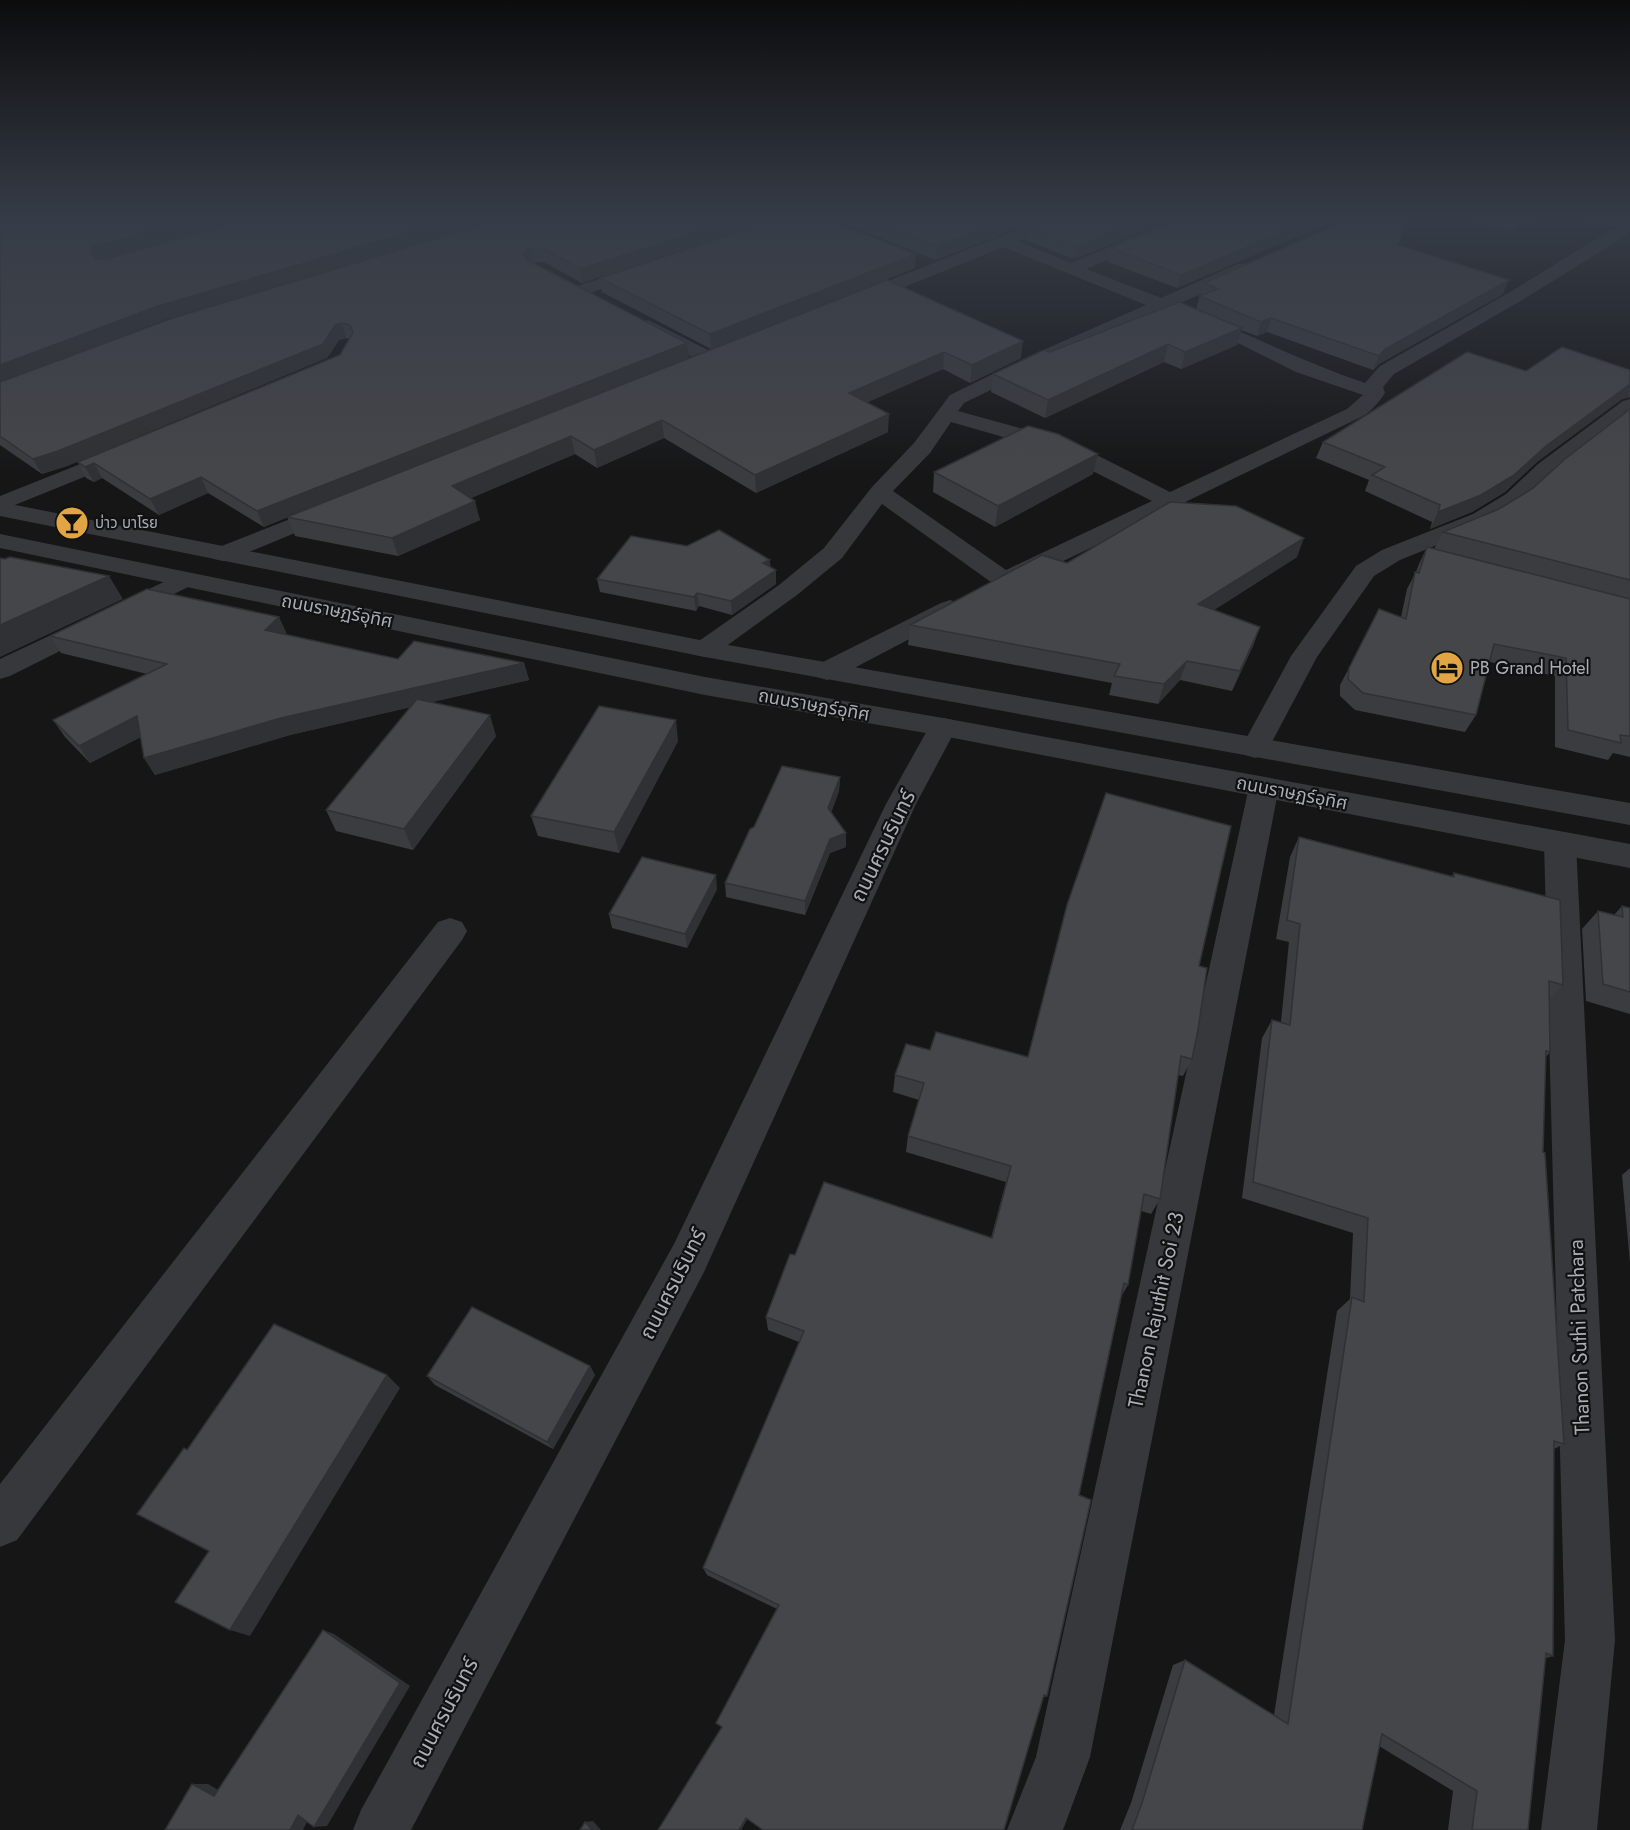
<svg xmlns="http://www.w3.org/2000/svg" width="1630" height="1830" font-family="Jost,'Noto Sans Thai',sans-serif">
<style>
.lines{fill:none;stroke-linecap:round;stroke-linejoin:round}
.minor{fill:#37383c;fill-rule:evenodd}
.tertiary{fill:#37383c;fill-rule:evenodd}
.wall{fill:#3b3c40}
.shaded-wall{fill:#303134}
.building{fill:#45464a;stroke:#303134;stroke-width:1.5}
.labels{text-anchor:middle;stroke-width:4.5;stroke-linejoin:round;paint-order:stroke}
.far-poi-label{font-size:15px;fill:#a9adb6;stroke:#111112;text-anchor:start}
.street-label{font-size:18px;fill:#a9adb6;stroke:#111112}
.poi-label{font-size:18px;fill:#a9adb6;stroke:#111112;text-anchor:start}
.near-street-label{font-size:21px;fill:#a9adb6;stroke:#111112}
</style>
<rect width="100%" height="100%" fill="#161617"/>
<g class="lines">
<g class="minor">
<path d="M 1047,218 L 1068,218 L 1066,221 L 1017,241 L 1071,263 L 1179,218 L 1200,218 L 1198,221 L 1086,269 L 1161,298 L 1238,264 L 1250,264 L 1253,268 L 1250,272 L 1176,305 C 1240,330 1301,361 1365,383 L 1380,366 L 1512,291 L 1630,218 L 1630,231 L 1619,240 L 1524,299 L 1394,374 L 1383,387 L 1385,393 C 1378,403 1372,411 1361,417 L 1018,583 L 1004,587 L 995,585 L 882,504 L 842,558 L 797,595 L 714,655 L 705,657 L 696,655 L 692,649 L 696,643 L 779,585 L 824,548 L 872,487 L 914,443 L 950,395 L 1032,355 L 1146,305 L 1003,247 L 860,305 L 848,305 L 845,301 L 848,297 ZM 1161,311 L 1234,341 L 1296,372 L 1363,395 L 1347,409 L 1170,492 L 1071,442 L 958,411 L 964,403 L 1046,363 ZM 951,422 L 1055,452 L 1152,501 L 1006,570 L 893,491 L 930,453 Z"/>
<polygon points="642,265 648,266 651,270 648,274 580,296 574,295 571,291 574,287"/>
<polygon points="648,320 718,355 721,359 718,363 704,363 641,330 639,326 641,322"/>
<polygon points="1630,399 1630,415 1554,474 1522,504 1489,524 1400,560 1374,576 1317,657 1265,755 1255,758 1245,755 1241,748 1291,656 1356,566 1382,550 1473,514 1506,494 1538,464 1623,401"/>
<polygon points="123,447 131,448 134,453 131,458 0,511 0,496"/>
<polygon points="333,502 341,504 344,509 341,514 232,559 223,561 214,559 211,554 214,549"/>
<polygon points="183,573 192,575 195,580 192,585 10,676 0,679 0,659"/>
<polygon points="950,600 959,603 963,608 959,613 837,677 827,680 817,677 814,671 817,665 941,603"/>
<polygon points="943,718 953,720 957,727 916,804 704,1272 411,1830 353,1830 361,1810 674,1244 886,804 933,720"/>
<polygon points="1264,777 1275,780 1279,787 1090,1757 1063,1830 1007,1830 1036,1757 1249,787 1253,780"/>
<polygon points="1560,832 1571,835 1576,843 1615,1640 1597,1830 1541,1830 1565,1640 1544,843 1549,835"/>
<polygon points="450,918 462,922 467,931 462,940 17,1540 0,1547 0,1484 438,922"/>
</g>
<g class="tertiary">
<polygon points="0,502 705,641 1630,803 1630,825 705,657 0,516"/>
<polygon points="0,534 705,677 943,718 1630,844 1630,868 943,736 705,695 0,548"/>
</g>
</g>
<g class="wall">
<polygon points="0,218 164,320 34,369 505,218 823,218 915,268 711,349 602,292 600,278 737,233 733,233 582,283 544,262 531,262 687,343 689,358 347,494 887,280 1021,358 970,383 943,369 867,402 888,432 756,493 664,438 597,468 575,454 471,498 480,520 398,556 295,536 287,517 264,527 208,493 159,515 102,478 94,482 86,478 78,462 340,355 350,339 346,338 339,340 327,358 67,466 42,474 0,445"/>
<polygon points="830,218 1042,218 936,260"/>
<polygon points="1049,218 1174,218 1074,259 1025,240 1027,227"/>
<polygon points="1340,218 1177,288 1108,262 1111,248"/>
<polygon points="1461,218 1535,218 1511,232"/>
<polygon points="1576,218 1626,218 1611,227"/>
<polygon points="1398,245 1503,294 1379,364 1373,370 1267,332 1257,336 1241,330 1237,345 1181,369 1164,362 1045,418 991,392 993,374 1050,352 1196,309 1204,283"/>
<polygon points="1630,370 1630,397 1622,399 1537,462 1505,492 1472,512 1430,529 1432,522 1365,491 1369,480 1316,458 1323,442 1526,371"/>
<polygon points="1630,409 1630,757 1613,753 1608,760 1555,747 1555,676 1490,662 1476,715 1465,732 1355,710 1340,696 1340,685 1349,668 1401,617 1407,589 1416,572 1419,564 1427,547 1434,549 1443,532 1499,509 1532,489"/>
<polygon points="934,472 1093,474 995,527 933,492"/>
<polygon points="1297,557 1214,610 1260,627 1253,646 1232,691 1180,680 1158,704 1109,695 1112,683 908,645 910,625 1067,563"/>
<polygon points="776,570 776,584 732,615 699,606 696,611 600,592 597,579"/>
<polygon points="287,634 286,635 398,659 524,663 529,680 431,702 496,736 413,850 336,831 326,810 411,707 290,735 155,775 144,758 141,737 90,763 65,737 53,720 147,674 61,653 50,636"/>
<polygon points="678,741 619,853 538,836 531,816"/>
<polygon points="840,777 839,791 831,812 846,833 846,847 830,853 805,915 726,897 725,883 754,827"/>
<polygon points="1299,837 1452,876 1454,873 1563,985 1549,1000 1550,1052 1546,1057 1543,1152 1564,1444 1554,1449 1553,1656 1546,1658 1528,1830 1448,1830 1453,1791 1379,1746 1362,1830 1120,1830 1131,1803 1173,1665 1185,1660 1274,1715 1337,1311 1350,1299 1353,1233 1242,1198 1262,1038 1272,1020 1281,1022 1289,942 1276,939 1290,857"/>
<polygon points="717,889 687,948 612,928 609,914"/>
<polygon points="1067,905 1199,966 1192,1059 1183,1076 1178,1075 1160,1199 1151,1214 1141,1211 1128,1285 1122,1295 1079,1495 1047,1696 747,1819 741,1830 658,1830 722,1727 777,1609 707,1575 703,1568 799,1342 768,1330 766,1317 795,1255 991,1238 1006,1182 906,1152 908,1136 919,1100 893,1092 895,1075 930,1050 1028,1057"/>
<polygon points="1622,906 1630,908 1630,1014 1586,1001 1582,929 1598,911 1614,915"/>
<polygon points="1630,1168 1630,1263 1622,1175"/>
<polygon points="590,1366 595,1375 553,1449 435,1385 427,1376"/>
</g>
<g class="shaded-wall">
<polygon points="200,218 253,218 96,265 90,251 94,246"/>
<polygon points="457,218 504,218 164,320 0,383 0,365 158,306"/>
<polygon points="1010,218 1042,218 936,260 937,246"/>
<polygon points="1145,218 1174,218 1074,259 1076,246"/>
<polygon points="1314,218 1340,218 1177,288 1181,275"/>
<polygon points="1519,218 1535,218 1511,232 1517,219"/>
<polygon points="1616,218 1626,218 1611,227"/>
<polygon points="733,220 733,233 582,283 580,269"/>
<polygon points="528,248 531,262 526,268 523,254"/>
<polygon points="916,254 915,268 711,349 710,334"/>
<polygon points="1509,280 1503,294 1379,364 1373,370 1379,356 1385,349"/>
<polygon points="1271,318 1267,332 1257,336 1261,322"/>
<polygon points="342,323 346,338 339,340 327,358 67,466 42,474 33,459 335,325"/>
<polygon points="1242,328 1237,345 1181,369 1185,352"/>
<polygon points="1023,341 1021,358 970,383 972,365"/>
<polygon points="687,343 689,358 264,527 257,511"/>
<polygon points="1168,344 1164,362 1045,418 1048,400"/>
<polygon points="944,352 943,369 848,411 849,393"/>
<polygon points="1630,384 1629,397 1622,399 1537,462 1505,492 1472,512 1430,529 1438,512 1546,446"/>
<polygon points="889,414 888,432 756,493 755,475"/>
<polygon points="662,420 664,438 597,468 594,450"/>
<polygon points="571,436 575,454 457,504 452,486"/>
<polygon points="1098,454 1093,474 995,527 998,506"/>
<polygon points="94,463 102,478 94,482 85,467"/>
<polygon points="201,477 208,493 159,515 150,499"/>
<polygon points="475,501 480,520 398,556 392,538"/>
<polygon points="1304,538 1297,557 1192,624 1198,604"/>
<polygon points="770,560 771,574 763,563"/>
<polygon points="776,570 776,584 732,615 731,601"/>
<polygon points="109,576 123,599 0,657 0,625"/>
<polygon points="697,593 699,606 696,611 694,597"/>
<polygon points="279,617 287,634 273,647 265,630"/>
<polygon points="1260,627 1253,646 1232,691 1240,671"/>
<polygon points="1187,661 1180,680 1158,704 1164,684"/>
<polygon points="524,663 529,680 290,735 155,775 144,758 281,718"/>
<polygon points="490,715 496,736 413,850 404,829"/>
<polygon points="137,716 148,733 90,763 79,746"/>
<polygon points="676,720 678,741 619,853 614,832"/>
<polygon points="840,777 839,791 828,822 828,808"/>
<polygon points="846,833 846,847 830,853 805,915 805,901 830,839"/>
<polygon points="716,875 717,889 687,948 685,934"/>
<polygon points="590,1366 595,1375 553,1449 547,1442"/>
<polygon points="387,1375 400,1388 250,1636 230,1630"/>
<polygon points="323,1630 334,1634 410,1686 327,1826 314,1827"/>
<polygon points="192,1784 208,1784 229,1796 214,1796"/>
<polygon points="311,1814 303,1830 290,1830 298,1815"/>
<polygon points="746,1818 748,1818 741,1830 739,1830"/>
<polygon points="593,1821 601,1830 592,1830 585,1822"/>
</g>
<g class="building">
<polygon points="0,218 200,218 94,246 90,251 95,259 107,259 252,218 457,218 158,306 0,365"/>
<polygon points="505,218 823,218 916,254 710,334 600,278 746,230 749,223 745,219 733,220 580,269 542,248 528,248 523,254 527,260 687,343 257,511 201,477 150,499 94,463 85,467 78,462 340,355 353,333 350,325 342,323 335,325 323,344 58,451 33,459 0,436 0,382 173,318"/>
<polygon points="864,218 1010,218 937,246"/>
<polygon points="1049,218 1145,218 1076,246 1027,227"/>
<polygon points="1183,218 1314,218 1181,275 1111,248"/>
<polygon points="1352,218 1406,218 1398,245 1509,280 1385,349 1379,356 1271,318 1261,322 1199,296 1218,289 1204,283"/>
<polygon points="887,280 1023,341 972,365 944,352 849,393 889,414 755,475 662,420 594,450 571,436 452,486 475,501 392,538 287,517"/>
<polygon points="1179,302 1242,328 1185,352 1168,344 1048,400 993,374 1044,350 1050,352"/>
<polygon points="1562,347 1630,370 1630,384 1546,446 1514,475 1481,495 1438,512 1440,505 1372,475 1385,467 1323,442 1467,352 1526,371"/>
<polygon points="1630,409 1630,580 1443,532 1499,509 1532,489 1565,459"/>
<polygon points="1028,426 1058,434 1098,454 998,506 934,472"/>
<polygon points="1170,502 1236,506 1304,538 1198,604 1260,627 1240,671 1187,661 1164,684 1114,676 1120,664 910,625 1042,555 1067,563"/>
<polygon points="719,530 770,560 763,563 776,570 731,601 697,593 694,597 597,579 631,536 687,546"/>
<polygon points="1427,547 1630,599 1630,736 1620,735 1621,743 1568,730 1566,658 1494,644 1476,715 1363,693 1348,679 1349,668 1379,609 1406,619 1415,572 1419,573"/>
<polygon points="10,557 109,576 0,625 0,558 5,559"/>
<polygon points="147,589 279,617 265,630 398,659 414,641 524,663 281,718 144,758 137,716 79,746 53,720 167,664 50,636"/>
<polygon points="417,699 490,715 404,829 326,810"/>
<polygon points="599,706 676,720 614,832 531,816"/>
<polygon points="782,766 840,777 828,808 846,833 830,839 805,901 725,883 750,829 754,827"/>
<polygon points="1106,793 1231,826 1199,966 1207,968 1198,1030 1192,1059 1181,1056 1160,1199 1144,1194 1128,1285 1124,1283 1079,1495 1091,1500 1047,1696 1044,1695 1004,1830 763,1830 746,1818 739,1830 658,1830 722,1727 716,1723 779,1605 703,1568 804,1331 766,1317 790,1254 795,1255 824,1182 992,1238 1011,1166 908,1136 924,1083 895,1075 906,1044 930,1050 936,1032 1028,1057 1067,905"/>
<polygon points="1299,837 1454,877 1454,873 1560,900 1563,985 1549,981 1550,1052 1546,1051 1543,1152 1545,1153 1564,1444 1554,1441 1553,1656 1546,1653 1528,1830 1472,1830 1477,1791 1382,1734 1362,1830 1132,1830 1142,1803 1185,1660 1288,1724 1352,1297 1364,1302 1368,1218 1253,1182 1272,1020 1290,1025 1300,924 1287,920"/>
<polygon points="642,857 716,875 685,934 609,914"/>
<polygon points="1622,906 1630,908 1630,992 1603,984 1598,911 1623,917"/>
<polygon points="472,1307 590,1366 547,1442 427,1376"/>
<polygon points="274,1324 387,1375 230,1630 175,1602 209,1551 137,1514 184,1448 187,1450"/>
<polygon points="323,1630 400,1683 314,1827 298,1815 290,1830 165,1830 192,1784 214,1796"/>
<polygon points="585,1822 592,1830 580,1830"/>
</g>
<linearGradient id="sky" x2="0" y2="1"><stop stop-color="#0c0c0d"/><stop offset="0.46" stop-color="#363c47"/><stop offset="1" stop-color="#363c47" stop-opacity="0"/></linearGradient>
<rect width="1630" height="474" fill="url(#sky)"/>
<defs>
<symbol id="bar-disc" viewBox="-11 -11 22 22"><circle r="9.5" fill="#e2a543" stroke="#111112"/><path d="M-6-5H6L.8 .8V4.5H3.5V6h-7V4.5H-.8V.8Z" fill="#111"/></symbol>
<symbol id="hotel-disc" viewBox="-11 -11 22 22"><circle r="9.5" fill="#e2a543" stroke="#111112"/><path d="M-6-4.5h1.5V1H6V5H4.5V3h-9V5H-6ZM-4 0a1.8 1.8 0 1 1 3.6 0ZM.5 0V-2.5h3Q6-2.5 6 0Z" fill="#111"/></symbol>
</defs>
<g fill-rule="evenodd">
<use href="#bar-disc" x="53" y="504" width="38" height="38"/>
<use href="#hotel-disc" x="1428" y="649" width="38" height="38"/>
</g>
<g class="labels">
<g class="far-poi-label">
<text x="95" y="528">บ่าว บาโรย</text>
</g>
<g class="street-label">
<text transform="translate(337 611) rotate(11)" y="6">ถนนราษฏร์อุทิศ</text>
<text transform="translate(814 705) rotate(10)" y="6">ถนนราษฏร์อุทิศ</text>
<text transform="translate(1292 793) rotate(11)" y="6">ถนนราษฏร์อุทิศ</text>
</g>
<g class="poi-label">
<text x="1470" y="674">PB Grand Hotel</text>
</g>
<g class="near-street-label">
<text transform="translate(883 846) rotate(-64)" y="7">ถนนศรนรินทร์</text>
<text transform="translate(673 1284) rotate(-63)" y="7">ถนนศรนรินทร์</text>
<text transform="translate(1156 1310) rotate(-78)" y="7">Thanon Rajuthit Soi 23</text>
<text transform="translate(1579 1337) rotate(-92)" y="7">Thanon Suthi Patchara</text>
<text transform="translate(444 1713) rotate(-62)" y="7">ถนนศรนรินทร์</text>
</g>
</g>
</svg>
